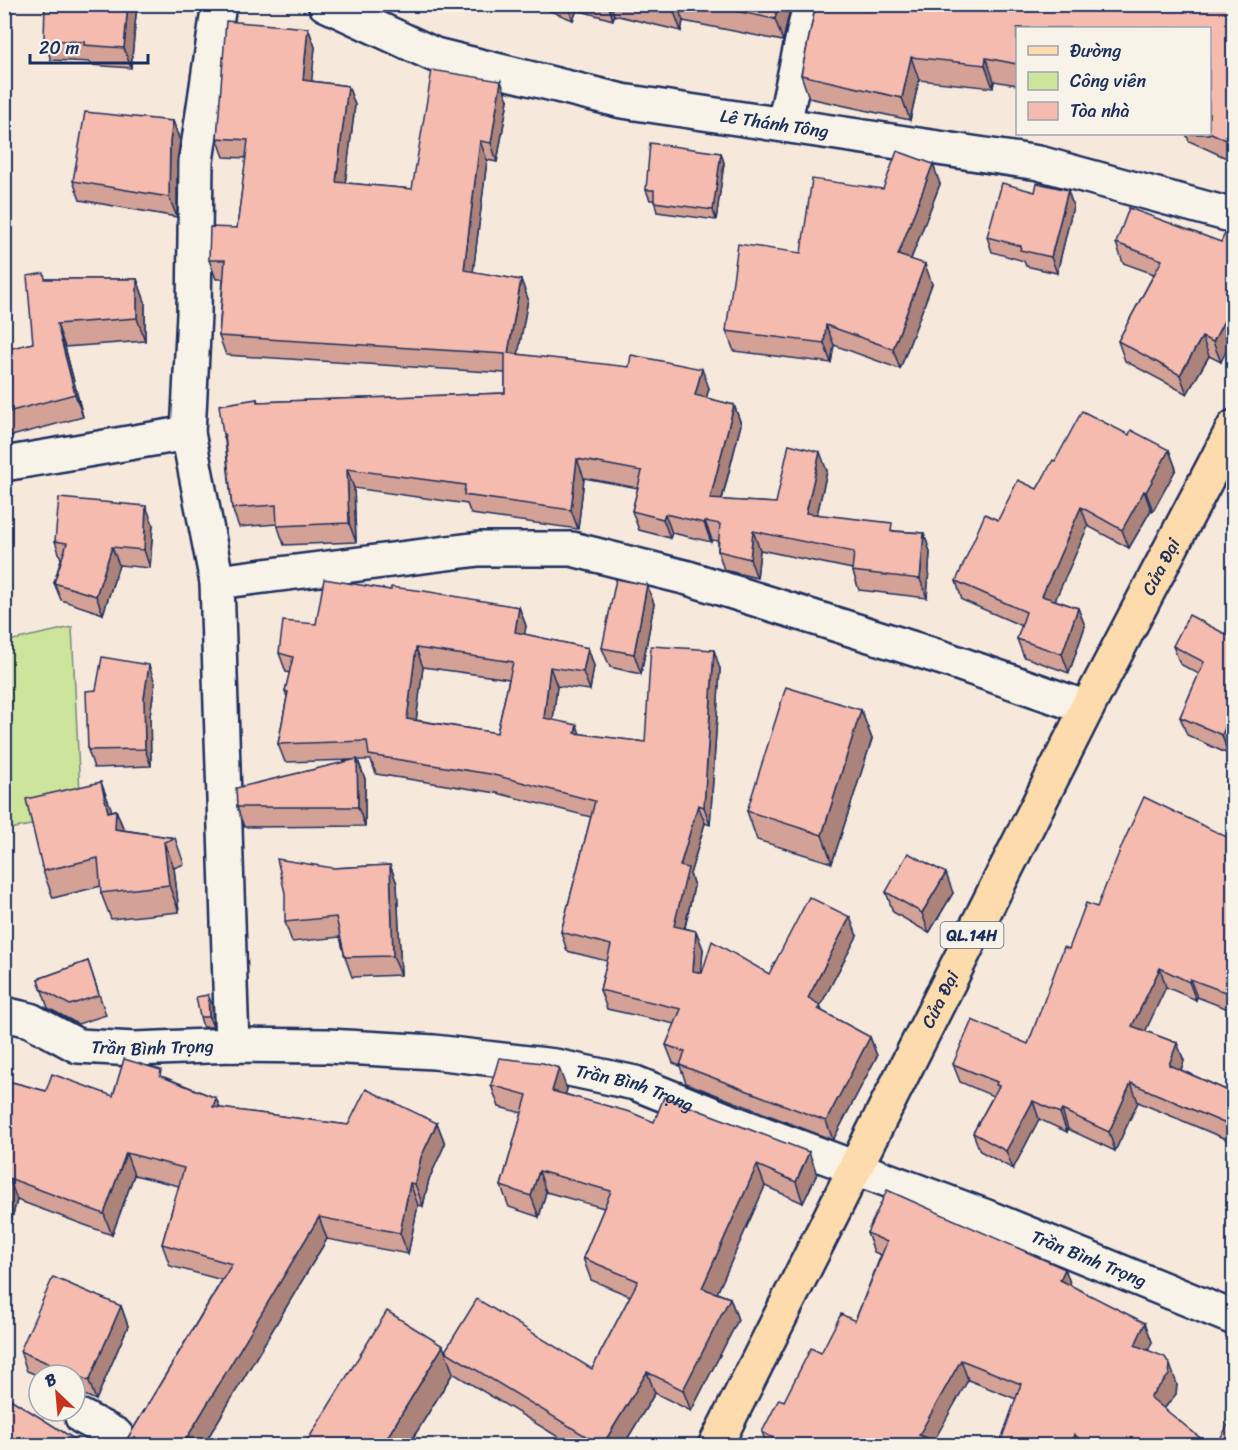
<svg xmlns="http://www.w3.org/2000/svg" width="1238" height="1450" font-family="Sriracha,sans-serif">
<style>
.green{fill:#cde59a;stroke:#748a7c;stroke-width:1.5}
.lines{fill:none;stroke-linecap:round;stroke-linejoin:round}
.minor-casing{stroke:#1b2f5e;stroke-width:38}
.major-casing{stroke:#1b2f5e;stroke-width:38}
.minor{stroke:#f7f3e8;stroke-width:33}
.major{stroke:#fedbac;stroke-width:33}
.wall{fill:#d3a196;stroke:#1b2f5e;stroke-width:1.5;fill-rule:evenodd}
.shaded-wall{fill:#ac837a;stroke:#1b2f5e;stroke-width:1.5}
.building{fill:#f5bbae;stroke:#1b2f5e;stroke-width:1.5;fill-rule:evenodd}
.labels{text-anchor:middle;stroke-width:4.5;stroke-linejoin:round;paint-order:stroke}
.shield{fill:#f7f3e8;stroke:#5d6a87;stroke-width:1.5}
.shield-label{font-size:16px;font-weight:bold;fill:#1b2f5e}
.street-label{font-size:18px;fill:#1b2f5e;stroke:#f7f3e8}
</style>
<rect width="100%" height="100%" fill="#f7e8dc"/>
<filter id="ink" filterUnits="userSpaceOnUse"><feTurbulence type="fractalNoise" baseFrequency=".0167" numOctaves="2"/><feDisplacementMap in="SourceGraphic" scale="12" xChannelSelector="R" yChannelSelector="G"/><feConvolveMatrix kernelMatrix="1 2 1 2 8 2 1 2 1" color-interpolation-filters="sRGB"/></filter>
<g filter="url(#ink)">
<polygon class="green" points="72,627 81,815 5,830 4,642"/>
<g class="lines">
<defs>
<g id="minor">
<polyline points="219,4 196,161 194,314 188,433 217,582 232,1045"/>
<path id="s1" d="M 325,4 L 435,55 L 622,101 L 1039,163 L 1234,216"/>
<polyline points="784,124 810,4"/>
<polyline points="4,464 188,433"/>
<polyline points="217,582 479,549 572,549 688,578 946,659 1087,708"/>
<path id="s2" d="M 4,1014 L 30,1020 L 78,1046 L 135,1049 L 232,1045 L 328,1046 L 434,1052 L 555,1066 L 635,1083 L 732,1122 L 987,1217 L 1234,1318"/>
<polyline points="82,1417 116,1435 120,1440 120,1446"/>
</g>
<g id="major">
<path id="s3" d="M 715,1446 L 1087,708 L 1234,427"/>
</g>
</defs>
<use href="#minor" class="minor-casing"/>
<use href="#major" class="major-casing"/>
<use href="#minor" class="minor"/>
<use href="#major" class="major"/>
</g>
<g class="wall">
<polygon points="137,4 131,68 91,65 90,62 51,60 44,40"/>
<polygon points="539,4 791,4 783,41 683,21 681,31 614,15 613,20 577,10 573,20 540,7"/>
<polygon points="816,4 1233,4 1233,161 1189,141 1186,134 1209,134 1209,28 1017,28 1017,85 994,81 993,88 919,80 910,120 809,98 801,75"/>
<polygon points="308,28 315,47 311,81 348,86 355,105 345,183 412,189 508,100 497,162 487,160 473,272 521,280 528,299 518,354 709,388 706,398 734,405 741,424 722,500 776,503 827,471 817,515 895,531 924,533 930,552 927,598 859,590 852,569 760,550 757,578 724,570 718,551 718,541 712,540 711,542 672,533 670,538 639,530 632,511 638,488 584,478 578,529 471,514 467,504 354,488 356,542 284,545 277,524 239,527 232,508 225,441 223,434 257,399 258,402 505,393 505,373 226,355 219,336 223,279 216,279 209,260 237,228 246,158 224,157 217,138"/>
<polygon points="173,121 180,141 177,161 177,217 80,200 73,181"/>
<polygon points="721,153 724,163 716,220 657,212 654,200 650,200 646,190"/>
<polygon points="940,184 911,259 932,284 900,369 834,345 831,363 734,351 726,331 801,253 883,189"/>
<polygon points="1073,206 1057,273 1026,266 1024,261 992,252 987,237"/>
<polygon points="1221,242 1221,362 1209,356 1187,394 1125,361 1118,341 1154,274 1123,263 1116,243"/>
<polygon points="46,279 137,279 145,302 145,341 65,347 83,417 4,438 4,350 33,343"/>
<polygon points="1129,435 1169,450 1176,469 1153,511 1151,510 1129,548 1088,526 1055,600 1078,608 1085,626 1069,673 1024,657 1017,639 1022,626 962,600 956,581 998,520 1037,489 1055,461"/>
<polygon points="153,524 150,568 119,565 103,614 61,600 54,583 61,559 55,541"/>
<polygon points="647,585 654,604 641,674 610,667 602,648"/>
<path d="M 391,590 L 519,607 L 526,626 L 524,634 L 588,648 L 594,666 L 590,690 L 557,686 L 553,720 L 580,734 L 645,742 L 720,669 L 710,825 L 705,823 L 690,874 L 694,886 L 685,928 L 696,931 L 703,949 L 701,973 L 769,974 L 857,936 L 820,1006 L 822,1011 L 870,1037 L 877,1056 L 833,1140 L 686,1083 L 680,1066 L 673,1063 L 666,1045 L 675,1024 L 607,1009 L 600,990 L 607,961 L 567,951 L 561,932 L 591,817 L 497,793 L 376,774 L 371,760 L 358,760 L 365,779 L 365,826 L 244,827 L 237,807 L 352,760 L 285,762 L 278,744 L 287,697 L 285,691 L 290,673 L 286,672 L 279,653 L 316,624 ZM 423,667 L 509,679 L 497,733 L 416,720 Z"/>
<polygon points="1233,638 1228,754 1187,735 1180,717 1199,674 1180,664 1173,646"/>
<polygon points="155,683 150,715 151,766 94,768 88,750 96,690"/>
<polygon points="861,710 872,739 832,863 757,840 747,811"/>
<polygon points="116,810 124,830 175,838 184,864 174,868 179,912 111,919 101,893 101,886 53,898 43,871 112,811"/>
<polygon points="1233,840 1233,1011 1197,997 1196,1000 1166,987 1145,1031 1177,1043 1184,1061 1181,1070 1233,1093 1233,1142 1138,1102 1115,1151 1068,1129 1067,1132 1039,1119 1013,1169 980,1151 973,1133 993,1096 960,1082 953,1064 1028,1044 1069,949 1097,907"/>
<polygon points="390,865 397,884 401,975 352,977 345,957 340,937 292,942 285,922 333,868"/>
<polygon points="886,892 953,893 929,933 893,912"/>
<polygon points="88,961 106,1015 78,1024 48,1008 38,979"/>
<polygon points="208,995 212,1005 213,1027 203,1027 200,1017"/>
<polygon points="164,1077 216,1098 220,1108 348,1125 437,1123 445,1144 429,1179 423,1206 418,1205 408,1254 327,1239 203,1446 123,1446 222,1280 170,1266 162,1244 179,1186 134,1175 112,1235 17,1200 10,1225 4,1224 4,1080 46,1091 113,1096"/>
<polygon points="491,1085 567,1089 565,1094 817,1174 803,1203 765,1186 717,1293 730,1298 738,1320 691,1411 655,1393 623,1446 573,1446 453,1373 408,1446 304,1446 445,1351 592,1369 630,1296 591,1280 583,1258 604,1208 546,1192 539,1217 509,1207 501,1186 522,1113 499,1107"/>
<polygon points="1233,1213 1233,1231 1230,1222"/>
<polygon points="867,1233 1065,1269 1071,1286 1145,1323 1152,1342 1148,1350 1177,1384 1176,1394 1164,1409 1210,1446 999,1446 1016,1399 968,1380 933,1441 936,1446 767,1446 762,1432 821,1353 855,1321 881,1255 874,1252"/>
<polygon points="121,1306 128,1326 96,1400 75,1391 75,1375 39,1375 39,1376 27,1371 20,1351"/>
</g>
<g class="shaded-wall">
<polygon points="128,4 137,4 131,68 124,48"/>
<polygon points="567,4 575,4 577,10 573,20"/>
<polygon points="608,4 611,4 614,15 613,20"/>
<polygon points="674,4 677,4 683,21 681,31 673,9"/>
<polygon points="778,4 791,4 783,41 775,19"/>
<polygon points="308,28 315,47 310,99 303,80"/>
<polygon points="911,57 919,80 910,120 902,98"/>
<polygon points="986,58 994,81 993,88 985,65"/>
<polygon points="501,81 508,100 497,162 491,143"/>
<polygon points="348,86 355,105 343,201 336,182"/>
<polygon points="173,121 180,141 177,161 177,217 169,197 170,141"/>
<polygon points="480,141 487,160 471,289 464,270"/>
<polygon points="721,153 724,163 716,220 713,210"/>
<polygon points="933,164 940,184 905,274 898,255"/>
<polygon points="1068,190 1073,206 1057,273 1051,257"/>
<polygon points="925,264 932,284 900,369 893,349"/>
<polygon points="137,279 145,302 145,341 137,318"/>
<polygon points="521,280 528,299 515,372 508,353"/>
<polygon points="1233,303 1233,337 1221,362 1213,342"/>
<polygon points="57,324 65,347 83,417 75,394"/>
<polygon points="826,325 834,345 831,363 824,343"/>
<polygon points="1202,337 1209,356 1187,394 1180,375"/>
<polygon points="702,369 709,388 702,414 695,395"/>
<polygon points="734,405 741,424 717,518 710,499"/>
<polygon points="1169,450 1176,469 1153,511 1146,492"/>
<polygon points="820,452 827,471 813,532 806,513"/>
<polygon points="577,459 584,478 578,529 571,510"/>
<polygon points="347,469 354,488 356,542 349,523"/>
<polygon points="1144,491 1151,510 1129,548 1122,530"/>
<polygon points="146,506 153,524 150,568 144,550"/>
<polygon points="1081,507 1088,526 1049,614 1042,596"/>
<polygon points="665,514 672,533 670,538 663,519"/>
<polygon points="705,521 712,540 711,542 704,523"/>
<polygon points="753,531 760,550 757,578 750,559"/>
<polygon points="924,533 930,552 927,598 920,579"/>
<polygon points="112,547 119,565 103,614 96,596"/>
<polygon points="647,585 654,604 641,674 634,654"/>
<polygon points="519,607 526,626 522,651 515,632"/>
<polygon points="1078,608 1085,626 1069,673 1062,654"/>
<polygon points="416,648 423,667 414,737 407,719"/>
<polygon points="588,648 594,666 590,690 583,672"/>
<polygon points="714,650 720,669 710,825 704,807"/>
<polygon points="149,665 155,683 150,715 151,766 145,749 144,698"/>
<polygon points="550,667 557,686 551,737 544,718"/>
<polygon points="1233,708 1233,742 1228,754 1222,735"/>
<polygon points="861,710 872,739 832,863 822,835"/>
<polygon points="577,725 583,743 575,733"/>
<polygon points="357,759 365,779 365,826 358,807"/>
<polygon points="101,782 111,808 115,826 116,810 126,836 124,856 108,812"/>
<polygon points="698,805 705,823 690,874 694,886 681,944 674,926 680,866"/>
<polygon points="164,842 174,868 179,912 169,885"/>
<polygon points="390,865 397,884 401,975 393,956"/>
<polygon points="946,873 953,893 929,933 922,913"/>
<polygon points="850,917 857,936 820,1006 827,1024 808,998"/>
<polygon points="696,931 703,949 700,990 693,971"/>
<polygon points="1160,968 1166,987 1139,1045 1132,1026"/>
<polygon points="1190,979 1197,997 1196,1000 1189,982"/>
<polygon points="208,995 212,1005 213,1027 209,1017"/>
<polygon points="870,1037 877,1056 833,1140 826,1121"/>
<polygon points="1177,1043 1184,1061 1176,1083 1169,1065"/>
<polygon points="559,1068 567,1089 560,1112 552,1091"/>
<polygon points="1131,1083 1138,1102 1115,1151 1109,1132"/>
<polygon points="216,1098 224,1119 213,1107"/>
<polygon points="1033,1101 1039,1119 1013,1169 1006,1151"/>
<polygon points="1062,1110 1068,1129 1067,1132 1060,1113"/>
<polygon points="437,1123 445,1144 429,1179 423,1206 415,1184 421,1157"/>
<polygon points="809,1152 817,1174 803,1203 796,1182"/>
<polygon points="126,1153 134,1175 112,1235 104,1214"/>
<polygon points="757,1165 765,1186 710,1309 702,1288"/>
<polygon points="539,1171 546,1192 539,1217 531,1196"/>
<polygon points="9,1178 17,1200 10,1225 4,1209 4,1196"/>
<polygon points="410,1183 418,1205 408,1254 400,1233"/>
<polygon points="319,1217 327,1239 203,1446 182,1446"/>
<polygon points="1065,1269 1072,1288 1060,1280"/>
<polygon points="730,1298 738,1320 691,1411 683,1390"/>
<polygon points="121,1306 128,1326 96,1400 89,1381"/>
<polygon points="1145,1323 1152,1342 1142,1364 1135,1345"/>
<polygon points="443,1346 453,1373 408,1446 382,1446"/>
<polygon points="961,1360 968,1380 931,1446 919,1435"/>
<polygon points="1170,1365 1177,1384 1176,1394 1157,1417 1150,1397"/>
<polygon points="647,1372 655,1393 623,1446 602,1446"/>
<polygon points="1074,1434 1078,1446 1070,1446"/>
</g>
<g class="building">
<polygon points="45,4 128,4 124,48 84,45 85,42 44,40"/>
<polygon points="655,4 674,4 673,9"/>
<polygon points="702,4 778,4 775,19"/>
<polygon points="816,4 1233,4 1233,143 1209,132 1209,28 1017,28 1017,64 986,58 985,65 911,57 902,98 801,75"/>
<polygon points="226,21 308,28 303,80 348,86 336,182 412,189 432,70 501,81 491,143 480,141 464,270 521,280 508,353 629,367 631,355 702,369 695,395 734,405 710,499 776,503 789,444 820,452 806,513 892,523 891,531 924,533 920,579 852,571 854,552 753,531 750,559 718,551 720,524 705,521 704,523 665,514 663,519 632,511 642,471 577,459 571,510 464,495 465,485 347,469 349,523 277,526 276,505 232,508 225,434 223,434 219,405 257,399 257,402 505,393 505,354 219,336 225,260 209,260 210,227 237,228 248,140 217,138"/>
<polygon points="85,112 173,121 170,141 169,197 73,181"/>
<polygon points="650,143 721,153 713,210 654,202 654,190 646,190"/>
<polygon points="897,151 933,164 898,255 925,264 893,349 826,325 824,343 726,331 738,244 801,253 812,179 883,189"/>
<polygon points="1002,183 1035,192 1037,183 1068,190 1051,257 1020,250 1021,246 987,237"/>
<polygon points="1129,208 1221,242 1228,227 1233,230 1233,303 1213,342 1202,337 1180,375 1118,341 1162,260 1116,243"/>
<polygon points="44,273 45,279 137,279 137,318 57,324 75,394 4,413 4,350 33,343 27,276"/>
<polygon points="1082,411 1129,435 1131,430 1169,450 1146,492 1144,491 1122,530 1081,507 1042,596 1078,608 1062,654 1017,639 1026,612 956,581 985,514 998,520 1018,480 1037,489 1053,460 1055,461"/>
<polygon points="59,498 146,506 144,550 112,547 96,596 54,583 67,543 55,541"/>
<path d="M 324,579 L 391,590 L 391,587 L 424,591 L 519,607 L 515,632 L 588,648 L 583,672 L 550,667 L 544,718 L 577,725 L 575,733 L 645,742 L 651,646 L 714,650 L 704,807 L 698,805 L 680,866 L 688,868 L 674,926 L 696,931 L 693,971 L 702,973 L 712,941 L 769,974 L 809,897 L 850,917 L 808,998 L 820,1005 L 818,1009 L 870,1037 L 826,1121 L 680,1065 L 685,1052 L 666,1045 L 681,1009 L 600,990 L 611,945 L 561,932 L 595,801 L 490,774 L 369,755 L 367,741 L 278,744 L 288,692 L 285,691 L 293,657 L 279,653 L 283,621 L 316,624 ZM 416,648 L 513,662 L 497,733 L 407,719 Z"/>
<polygon points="616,579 647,585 634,654 602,648"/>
<polygon points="1189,615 1233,638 1233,708 1222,735 1180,717 1204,662 1173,646"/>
<polygon points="102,657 149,665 144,698 145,749 88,750 86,691 96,690"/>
<polygon points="786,687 861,710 822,835 747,811"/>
<polygon points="357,759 358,807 237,807 236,788"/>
<polygon points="101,782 108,812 116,810 115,829 175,838 164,842 169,885 101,893 98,858 43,871 26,799"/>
<polygon points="1144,797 1233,840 1231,845 1233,846 1233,995 1190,979 1189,982 1160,968 1132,1026 1177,1043 1169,1065 1233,1093 1233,1127 1131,1083 1109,1132 1062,1110 1060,1113 1033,1101 1006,1151 973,1133 999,1086 996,1085 997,1082 953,1064 972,1020 1028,1044 1064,947 1069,949 1086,903 1097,907 1123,843"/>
<polygon points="908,853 946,873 922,913 886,892"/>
<polygon points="277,859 333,868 390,865 393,956 345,957 336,917 285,922 285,893"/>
<polygon points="88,961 99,995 70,1005 41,989 38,979"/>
<polygon points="208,995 209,1017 200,1017 196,997"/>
<polygon points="499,1058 543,1063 559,1068 552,1091 630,1112 654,1122 664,1097 809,1152 796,1182 757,1165 702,1288 730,1298 683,1390 647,1372 602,1446 445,1351 477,1299 592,1369 638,1281 583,1258 611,1191 539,1171 531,1196 501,1186 527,1095 491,1085"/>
<polygon points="124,1059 161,1070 160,1076 216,1098 213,1107 348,1125 366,1089 437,1123 421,1157 415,1184 410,1183 400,1233 319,1217 182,1446 123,1446 232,1264 162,1244 184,1168 126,1153 104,1214 9,1178 4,1196 4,1080 46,1091 52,1074 113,1096"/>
<polygon points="887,1190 1065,1269 1060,1280 1145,1323 1135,1345 1165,1357 1170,1365 1169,1375 1150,1397 1210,1446 1088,1446 1074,1434 1070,1446 999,1446 1021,1384 961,1360 919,1435 934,1441 932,1446 788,1446 762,1432 779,1399 784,1401 811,1348 821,1353 841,1314 855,1321 887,1242 867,1233"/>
<polygon points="1233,1213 1233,1223 1230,1222"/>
<polygon points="53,1277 121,1306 89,1381 20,1351"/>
<polygon points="387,1311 443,1346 382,1446 304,1446"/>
<polygon points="4,1395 84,1445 83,1446 11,1446 4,1441"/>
<polygon points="1233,1416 1233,1446 1216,1446"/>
</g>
</g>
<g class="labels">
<rect class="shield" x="940.5" y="922" width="63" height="26" rx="4.5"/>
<g class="shield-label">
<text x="972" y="941">QL.14H</text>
</g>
<g class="street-label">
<text dy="6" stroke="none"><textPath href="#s1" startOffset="468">Lê Thánh Tông</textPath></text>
<text dy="6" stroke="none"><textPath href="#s3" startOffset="986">Cửa Đại</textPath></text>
<text dy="6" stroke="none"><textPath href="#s3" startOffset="500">Cửa Đại</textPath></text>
<text dy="6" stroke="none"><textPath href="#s2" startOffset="156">Trần Bình Trọng</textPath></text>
<text dy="6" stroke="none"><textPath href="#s2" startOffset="642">Trần Bình Trọng</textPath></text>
<text dy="6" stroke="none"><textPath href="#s2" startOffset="1128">Trần Bình Trọng</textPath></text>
</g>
</g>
<rect width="1238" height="1450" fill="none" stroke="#f7f3e8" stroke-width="24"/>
<rect x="12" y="12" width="1214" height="1426" fill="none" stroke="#1b2f5e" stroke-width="2" filter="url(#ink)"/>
<rect x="1016" y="27" width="195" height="108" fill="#f7f3e8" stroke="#9fa5b1" stroke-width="1.5"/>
<rect x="1028" y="46" width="30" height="9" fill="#fedbac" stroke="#9fa5b1" stroke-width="1.5"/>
<text x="1070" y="57" font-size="18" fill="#1b2f5e">Đường</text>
<rect x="1028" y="72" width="30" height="18" fill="#cde59a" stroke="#9fa5b1" stroke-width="1.5"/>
<text x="1070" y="87" font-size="18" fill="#1b2f5e">Công viên</text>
<rect x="1028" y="102" width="30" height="18" fill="#f5bbae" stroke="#9fa5b1" stroke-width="1.5"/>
<text x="1070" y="117" font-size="18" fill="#1b2f5e">Tòa nhà</text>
<g transform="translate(57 1393) rotate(334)"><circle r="28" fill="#f7f3e8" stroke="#9fa5b1" stroke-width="1.5"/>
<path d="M0-4.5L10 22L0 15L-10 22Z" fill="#c8321e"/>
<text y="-9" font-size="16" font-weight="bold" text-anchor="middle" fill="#1b2f5e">B</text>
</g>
<path d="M30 54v9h118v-9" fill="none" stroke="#1b2f5e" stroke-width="3"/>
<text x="39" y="54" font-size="18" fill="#1b2f5e" stroke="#f7f3e8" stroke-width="4.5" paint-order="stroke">20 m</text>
</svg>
